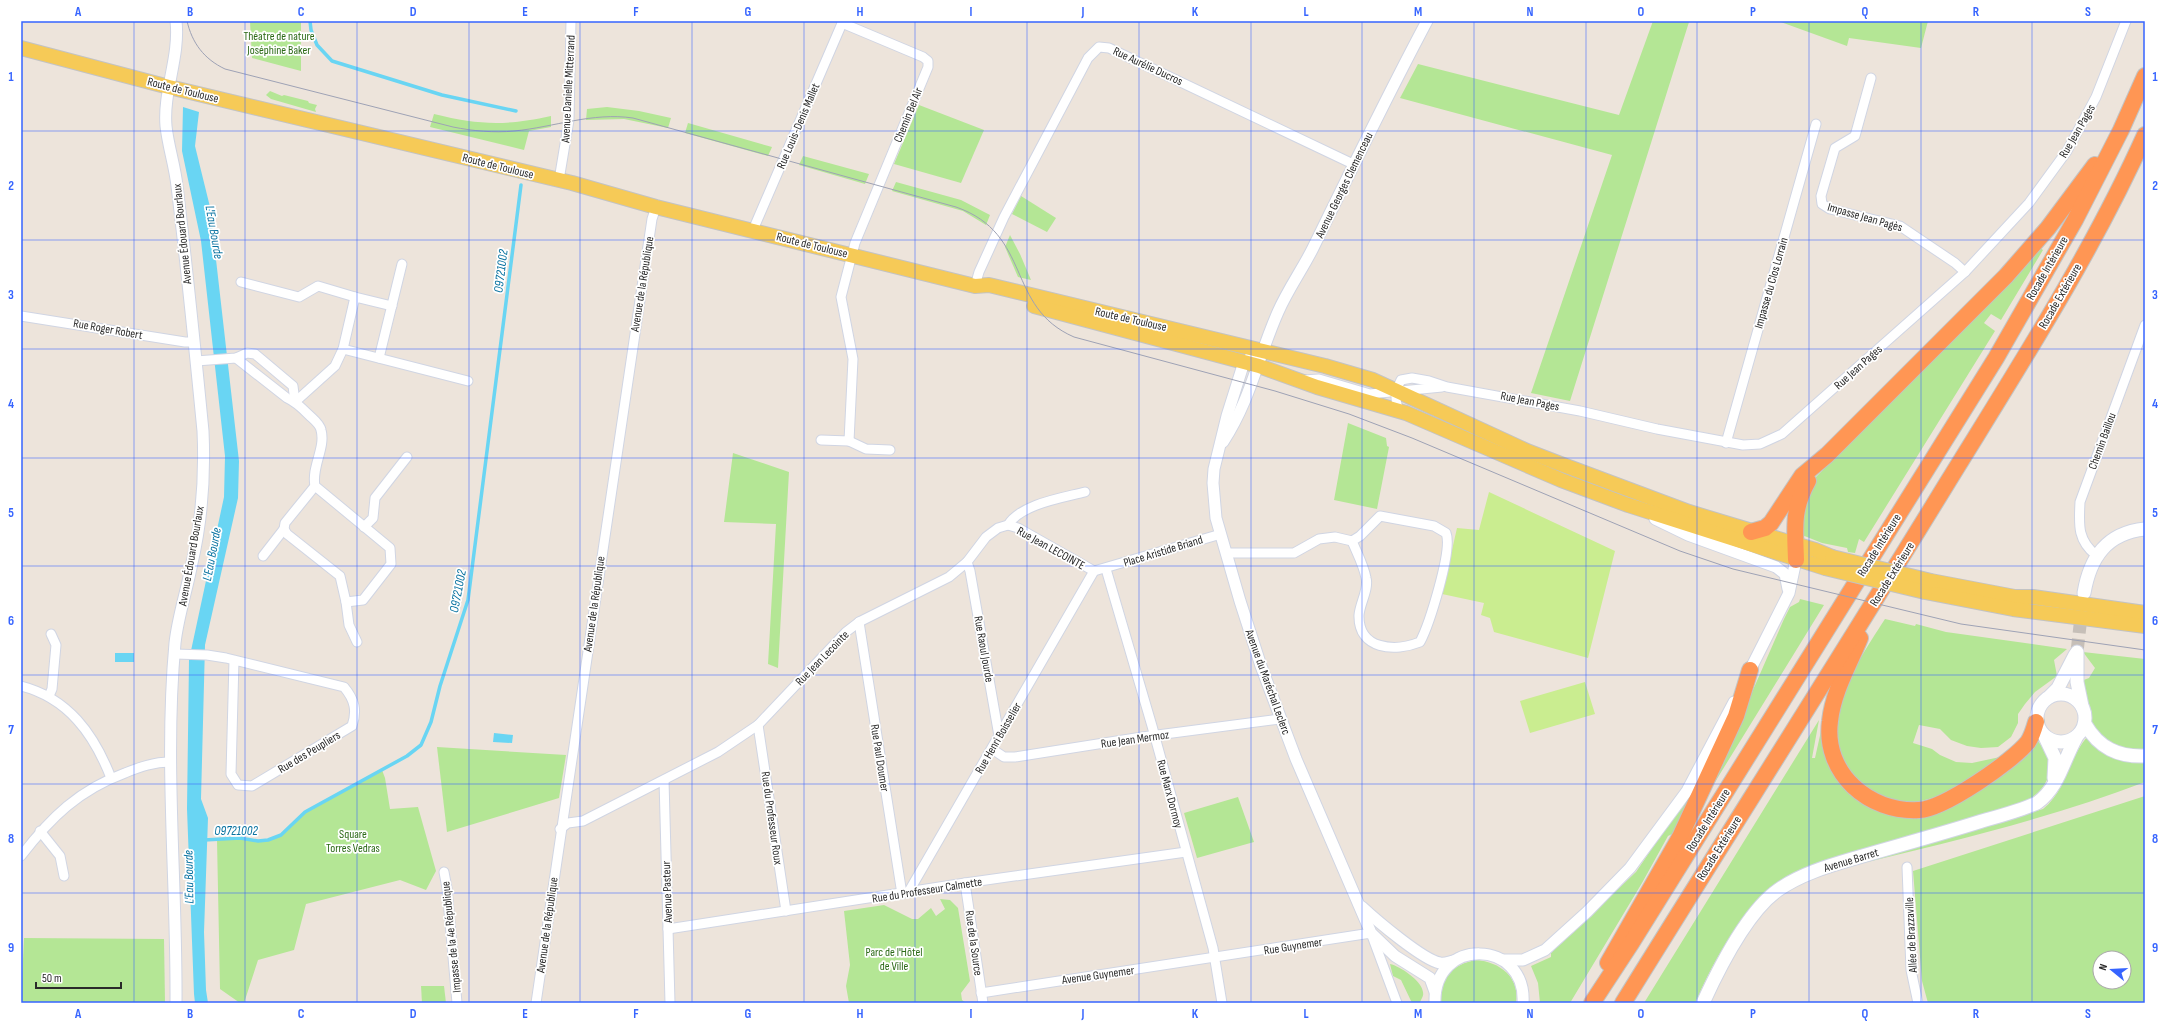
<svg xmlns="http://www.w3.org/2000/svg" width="2166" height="1024" font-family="'Sofia Sans Condensed',sans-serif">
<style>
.green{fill:#b4e695;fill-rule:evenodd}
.pitch{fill:#caed90}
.water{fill:#69d5f3}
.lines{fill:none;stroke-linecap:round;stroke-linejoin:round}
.stream{stroke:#69d5f3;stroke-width:3.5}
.secondary-tunnel{stroke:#c6bfb8;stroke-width:13;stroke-dasharray:13 6;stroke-linecap:butt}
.minor-casing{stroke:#d0d5e3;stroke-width:11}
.tertiary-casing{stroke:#d0d5e3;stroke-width:13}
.secondary-casing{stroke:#d0d5e3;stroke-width:15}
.primary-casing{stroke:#c3c3c3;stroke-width:16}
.motorway-casing{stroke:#c3c3c3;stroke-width:18}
.minor{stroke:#fff;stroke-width:9}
.tertiary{stroke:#fff;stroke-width:11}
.secondary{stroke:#fff;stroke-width:13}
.primary{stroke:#f6ca57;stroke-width:14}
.motorway{stroke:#ff9654;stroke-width:16}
.tram{stroke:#9ea2b5;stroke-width:1}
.primary-bridge-casing{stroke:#c3c3c3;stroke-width:16;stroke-linecap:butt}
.primary-bridge{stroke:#f6ca57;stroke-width:14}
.grid{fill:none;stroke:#3664ff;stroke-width:1;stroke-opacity:0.55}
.labels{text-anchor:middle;stroke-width:3.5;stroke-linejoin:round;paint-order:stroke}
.park-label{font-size:12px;fill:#2c6a17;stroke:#fff}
.street-label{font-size:12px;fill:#2a2a2a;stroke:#fff}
.water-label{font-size:13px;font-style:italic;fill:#0872a0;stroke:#fff}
.neatline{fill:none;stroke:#3664ff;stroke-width:1.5}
.grid-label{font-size:13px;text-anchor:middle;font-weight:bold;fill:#3664ff}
</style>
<rect width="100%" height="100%" fill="#ede4db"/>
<g class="green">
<polygon points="250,21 301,21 301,71 252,58"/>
<polygon points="1653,21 1689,22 1570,401 1531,393 1612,155 1400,98 1418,64 1619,115"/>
<polygon points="1778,21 1928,21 1921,48 1849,38 1847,46"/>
<polygon points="270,91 282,96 284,95 308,101 309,103 317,105 315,109 316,112 271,99 266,95"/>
<polygon points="919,105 984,130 961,183 894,164"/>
<polygon points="607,107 639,111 671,118 668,128 624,119 586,120 587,109"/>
<path d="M 434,114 C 479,125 505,126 551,116 L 551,127 L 529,131 L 524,150 L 430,127 Z"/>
<polygon points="688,123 772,147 768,156 685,133"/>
<polygon points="803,156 869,174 865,184 799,165"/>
<polygon points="896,182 961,200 990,215 986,225 963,211 892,191"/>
<polygon points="1021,196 1056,218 1047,232 1012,214"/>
<polygon points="1010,235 1020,254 1031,280 1018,277 1005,247"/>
<path d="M 2040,248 L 2043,250 L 2001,320 L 1991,314 L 1984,323 L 1995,331 L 1864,542 L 1859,539 L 1855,553 L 1848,552 L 1847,548 L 1822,543 L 1802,535 C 1801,514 1805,497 1815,478 Z"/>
<polygon points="1348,423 1386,438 1387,446 1389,447 1377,509 1334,500"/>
<polygon points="733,453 789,472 778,668 768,664 776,524 724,522"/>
<polygon points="1800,599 1824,605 1707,795 1784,619 1790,607 1799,602"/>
<path d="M 1885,619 L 1915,626 L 1916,624 L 1946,632 L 2067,649 L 2054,660 L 2057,676 L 2035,692 L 2025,704 L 2018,714 L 2018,723 L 2011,737 L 1998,747 L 1981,748 L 1967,746 L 1951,740 L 1940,729 L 1919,725 L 1913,743 L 1932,749 L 1940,755 L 1956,762 L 1972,763 L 2000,757 C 1956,789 1902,831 1855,776 C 1841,760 1834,739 1837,717 C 1841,686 1868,645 1885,619 Z"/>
<path d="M 2083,652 L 2145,659 L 2145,749 C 2130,752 2095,743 2092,725 C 2091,719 2093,713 2090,707 C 2086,694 2083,697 2081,681 L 2089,678 L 2095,668 Z"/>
<path d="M 1819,720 L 1812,758 L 1815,758 L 1823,722 L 1829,764 L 1910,816 L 2035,738 C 2059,763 2052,789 2021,804 L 1796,872 C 1786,878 1776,883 1767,890 C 1743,910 1706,973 1696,1003 L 1644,1003 Z"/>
<path d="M 2088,736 C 2102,756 2120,764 2145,762 L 2145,782 C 2048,819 1947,843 1846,867 L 2043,809 C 2067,790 2068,758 2088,736 Z"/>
<polygon points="437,747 566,755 559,798 447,832"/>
<polygon points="382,770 385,778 390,809 418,807 436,871 426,890 400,880 306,904 294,950 258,960 244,1003 240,1003 220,989 217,840 240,838 258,841 268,840 281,835 305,812"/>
<polygon points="1691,791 1693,794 1672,834 1668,836 1642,883 1570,1003 1540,1003 1538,983 1531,966 1551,957 1551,953 1636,872"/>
<path d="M 2145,796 L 2145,1003 L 1928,1003 L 1922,981 L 1913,871 ZM 2100,958 L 2124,958 L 2124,982 L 2100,982 Z"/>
<polygon points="1238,797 1254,842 1197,858 1184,813"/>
<polygon points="940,899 950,900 958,908 970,981 961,993 962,1000 966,1003 849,1003 846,986 850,965 844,911 884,905 912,919 918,919 931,908 936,916 945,909"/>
<polygon points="24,938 164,939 165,1003 21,1003"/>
<path d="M 1476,960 C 1500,962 1520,977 1516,1003 L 1440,1003 C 1441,977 1451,965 1476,960 Z"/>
<path d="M 1390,964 C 1400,966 1422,981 1423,992 C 1424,997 1421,998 1420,1003 L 1412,1003 L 1401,980 L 1393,976 Z"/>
<polygon points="421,986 444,986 446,1003 422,1003"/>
</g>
<g class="pitch">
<polygon points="1489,492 1615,551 1588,658 1494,632 1490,618 1481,615 1484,603 1442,594 1457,528 1479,530"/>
<polygon points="1585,682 1595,714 1530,733 1520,701"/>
</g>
<g class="water">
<polygon points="183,107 199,112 195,146 210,207 239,461 238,498 205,645 201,799 208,818 204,932 206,990 208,1003 195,1003 194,994 187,809 189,660 224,497 225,456 201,241 182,151"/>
<rect x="115" y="653" width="19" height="9"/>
<polygon points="494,733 513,735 512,743 493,742"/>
</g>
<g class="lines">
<g class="stream">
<polyline points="310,21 311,30 317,45 332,61 442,95 516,111"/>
<polyline points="204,840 240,838 258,841 268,840 281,835 305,812 407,756 421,745 431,722 440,686 468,600 521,185"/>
</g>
<polyline class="secondary-tunnel" points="2077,652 2082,608"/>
<defs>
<g id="minor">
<polyline points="1871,78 1855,136 1835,148 1821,196 1822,204 1830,209 1900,226 1955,263 1965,272"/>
<polyline points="559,180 569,120 571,21"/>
<polyline points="753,230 843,21"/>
<polyline points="241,282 299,297 318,286 355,297"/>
<polyline points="975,286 979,272 1004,217 1088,58 1099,47 1109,48 1353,164"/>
<polyline points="21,316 185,342 194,342"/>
<polyline points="343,349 355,297 392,306"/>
<path d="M 236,358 L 287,398 C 296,402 302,408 309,415 C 313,419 320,424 321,430 C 326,448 311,467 315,486 L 390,548 L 391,564 L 363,600 L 346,602"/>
<polyline points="379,358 402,264"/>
<polyline points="196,361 236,358 247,353 255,354 293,386 295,402"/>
<polyline points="1303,380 1319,379 1370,394 1442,387"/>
<polyline points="295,402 335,366 343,349 468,381"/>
<path d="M 1400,412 C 1394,400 1395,392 1401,380 L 1412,378 L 1429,381 L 1447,387 L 1580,411 L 1657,429 L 1743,445 L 1760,444 L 1782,434 L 1965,272 L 2029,203 L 2067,151 L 2096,97 L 2126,21"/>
<polyline points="821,440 849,441 853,359 841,297 855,243 928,67 928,61 923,57 842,23"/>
<polyline points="849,441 866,449 890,450"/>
<polyline points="1726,443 1816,124"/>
<polyline points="315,486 285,523 284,529 287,534 340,576 346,602 349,625 357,642"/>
<polyline points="1008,525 1018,528 1094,571 1221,534"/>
<polyline points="364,527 373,518 375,498 407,457"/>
<path d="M 1226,553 L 1294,553 L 1319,539 L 1335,537 L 1352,541 C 1357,553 1364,566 1366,578 C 1369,589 1360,603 1359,615 C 1358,650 1395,652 1420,642 C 1429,625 1453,550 1446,533 L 1434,526 L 1380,516 L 1360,536 L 1352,541"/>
<path d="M 2096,555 C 2077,540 2079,524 2080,502 L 2145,325"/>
<polyline points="263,556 284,529"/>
<polyline points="967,562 970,571 999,736"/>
<polyline points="1106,569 1152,726 1213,948 1222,1003"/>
<polyline points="859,622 902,894"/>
<path d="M 175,654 L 207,655 L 226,658 L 344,687 C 355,700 357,711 352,726 L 252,786 L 238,785 L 231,774 L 234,660"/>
<path d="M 21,686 C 68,698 94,734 111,778"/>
<polyline points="49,696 52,689 56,645 51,634"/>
<polyline points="758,725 786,911"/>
<polyline points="992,749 1004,757 1015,757 1142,737 1280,719"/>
<polyline points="664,780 670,1003"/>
<path d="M 560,829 L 568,823 L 583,821 L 718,752 L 758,725 L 846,632 L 859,622 L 949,577 L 967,562 L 986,537 L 998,528 L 1008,525 C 1021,504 1062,498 1085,492"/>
<polyline points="40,831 60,856 64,876"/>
<path d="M 21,856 C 51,817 79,790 125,773 C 140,767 154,762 170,762"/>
<polyline points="1907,867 1911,970 1918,1003"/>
<polyline points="444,872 447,888 457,1003"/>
<polyline points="965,883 983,1003"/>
<polyline points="908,893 1094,571"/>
<polyline points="668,929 965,883 1186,852"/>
<polyline points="981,993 1371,933 1397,1003"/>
<polyline points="536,1003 652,219 656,207"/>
</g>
<g id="tertiary">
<polyline points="1250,358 1244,362 1227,416 1214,469 1213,483 1216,518 1240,601 1261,666 1296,759 1371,933 1395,956 1430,978 1435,992"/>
<path d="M 1223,442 C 1251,399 1258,357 1278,312 C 1288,289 1302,270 1313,248 C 1350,172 1387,96 1427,21"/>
<polyline points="1655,519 1688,535 1776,567 1785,574 1788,589"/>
<polyline points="1747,676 1789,593 1796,560 1802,560"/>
<path d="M 1362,907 C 1376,920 1423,960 1440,963 C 1444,964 1449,962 1453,961"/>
<polyline points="1503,960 1523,960 1545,950 1587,912 1630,868 1687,791 1734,702"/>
<path d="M 176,1003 C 177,883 164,763 175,643 C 178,616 187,590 192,563 C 202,520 205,475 203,431 C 195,349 187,268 177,186 C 175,166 168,146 166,126 C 163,91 180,57 176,21"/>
<path d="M 1435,1003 C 1433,936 1527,939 1523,1003"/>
</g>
<g id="secondary">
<path d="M 2084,593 C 2090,558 2106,533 2145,529"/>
<polyline points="2077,652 2077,682 2082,706"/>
<circle cx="2061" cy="718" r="24"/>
<polyline points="2050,696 2058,688 2075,655"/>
<path d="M 2085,724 C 2099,748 2118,757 2145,756"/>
<polyline points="2045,737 2055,758 2054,778"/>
<path d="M 1703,1003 C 1719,968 1747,912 1778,890 C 1802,873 1832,865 1859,857 C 1900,845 1941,834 1982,821 C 2000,816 2019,811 2037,803 C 2059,787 2063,761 2076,738"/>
</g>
<g id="primary">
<polyline points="21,48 169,87 572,183 656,207 975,286 989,285 1325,366 1373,380 1527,451 1566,466 1689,512 1815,550 1832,557"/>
<polyline points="1034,306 1259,366 1317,387 1406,413 1561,480 1628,505 1825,568"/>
<polyline points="1931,581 2015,597 2033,597 2145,613"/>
<polyline points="1925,592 2013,609 2145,626"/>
</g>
<g id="motorway">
<polyline points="1751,532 1765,528 1771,523 1802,476 1827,455 2006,276 2048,228 2095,165"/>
<path d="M 1796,560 C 1795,528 1792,510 1808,481"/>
<path d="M 1860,638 C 1849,665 1833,692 1830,721 C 1823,773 1869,813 1919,810 C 1944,809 2013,761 2028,742 C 2032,736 2034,729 2036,722"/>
<polyline points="1608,963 1680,837 1736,716 1750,670"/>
<polyline points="1592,1003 1632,942 1996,358 2075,220 2121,130 2145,76"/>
<path d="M 1623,1003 C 1731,829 1842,655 1949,480 C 2018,368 2091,255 2145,135"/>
</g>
</defs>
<use href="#minor" class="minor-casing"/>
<use href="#tertiary" class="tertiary-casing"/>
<use href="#secondary" class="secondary-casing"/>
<use href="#primary" class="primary-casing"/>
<use href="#motorway" class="motorway-casing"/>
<use href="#minor" class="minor"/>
<use href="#tertiary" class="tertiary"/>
<use href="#secondary" class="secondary"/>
<use href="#primary" class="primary"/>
<use href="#motorway" class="motorway"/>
<path class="tram" d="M 187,21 C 192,43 204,59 225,69 L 453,127 C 473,131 494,133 514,131 C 555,127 592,112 633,118 L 956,207 C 1033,234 1005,307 1074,337 L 1275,391 L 1349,414 L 1412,438 L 1680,551 L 1733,569 L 1961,624 L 2145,650"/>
<defs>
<g id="primary-bridge">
<polyline points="1832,557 1931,581"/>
<polyline points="1825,568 1925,592"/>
</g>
</defs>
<use href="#primary-bridge" class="primary-bridge-casing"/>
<use href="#primary-bridge" class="primary-bridge"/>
</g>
<path class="grid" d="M 134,21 L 134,1003M 245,21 L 245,1003M 357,21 L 357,1003M 469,21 L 469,1003M 580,21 L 580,1003M 692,21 L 692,1003M 804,21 L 804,1003M 915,21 L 915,1003M 1027,21 L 1027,1003M 1139,21 L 1139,1003M 1251,21 L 1251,1003M 1362,21 L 1362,1003M 1474,21 L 1474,1003M 1586,21 L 1586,1003M 1697,21 L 1697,1003M 1809,21 L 1809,1003M 1921,21 L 1921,1003M 2032,21 L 2032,1003M 21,131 L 2145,131M 21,240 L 2145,240M 21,349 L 2145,349M 21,458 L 2145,458M 21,566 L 2145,566M 21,675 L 2145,675M 21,784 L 2145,784M 21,893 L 2145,893"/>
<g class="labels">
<g class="park-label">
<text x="279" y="40">Théatre de nature<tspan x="279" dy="14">Joséphine Baker</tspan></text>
<text x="353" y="838">Square<tspan x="353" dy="14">Torres Vedras</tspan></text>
<text x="894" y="956">Parc de l'Hôtel<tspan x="894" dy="14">de Ville</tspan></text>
</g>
<g class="street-label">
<text transform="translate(1148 66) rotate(25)" y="4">Rue Aurélie Ducros</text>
<text transform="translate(568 89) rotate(-87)" y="4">Avenue Danielle Mitterrand</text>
<text transform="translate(183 90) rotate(14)" y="4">Route de Toulouse</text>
<text transform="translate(908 115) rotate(-68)" y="4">Chemin Bel Air</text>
<text transform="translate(798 126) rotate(-67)" y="4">Rue Louis-Denis Mallet</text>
<text transform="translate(2077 131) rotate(-60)" y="4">Rue Jean Pages</text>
<text transform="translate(498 166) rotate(14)" y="4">Route de Toulouse</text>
<text transform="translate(1344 185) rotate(-64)" y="4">Avenue Georges Clemenceau</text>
<text transform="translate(1865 217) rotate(16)" y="4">Impasse Jean Pagès</text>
<text transform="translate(182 234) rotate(-96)" y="4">Avenue Édouard Bourlaux</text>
<text transform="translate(812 245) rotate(14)" y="4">Route de Toulouse</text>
<text transform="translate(2047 268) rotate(-60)" y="4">Rocade Intérieure</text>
<text transform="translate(1771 283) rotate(-74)" y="4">Impasse du Clos Lorrain</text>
<text transform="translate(642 284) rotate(-81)" y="4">Avenue de la République</text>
<text transform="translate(2060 296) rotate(-60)" y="4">Rocade Extérieure</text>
<text transform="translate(1131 319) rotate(13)" y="4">Route de Toulouse</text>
<text transform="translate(108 329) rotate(10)" y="4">Rue Roger Robert</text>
<text transform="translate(1858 367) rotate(-42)" y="4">Rue Jean Pages</text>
<text transform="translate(1530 401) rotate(11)" y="4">Rue Jean Pages</text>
<text transform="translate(2102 441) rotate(-70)" y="4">Chemin Baillou</text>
<text transform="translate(1879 545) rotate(-58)" y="4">Rocade Intérieure</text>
<text transform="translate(1051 548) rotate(29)" y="4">Rue Jean LECOINTE</text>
<text transform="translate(1163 551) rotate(-17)" y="4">Place Aristide Briand</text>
<text transform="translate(191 556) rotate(-80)" y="4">Avenue Édouard Bourlaux</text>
<text transform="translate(1892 574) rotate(-58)" y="4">Rocade Extérieure</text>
<text transform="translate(594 604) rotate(-82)" y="4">Avenue de la République</text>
<text transform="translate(984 649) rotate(80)" y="4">Rue Raoul Jourde</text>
<text transform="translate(822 658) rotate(-46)" y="4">Rue Jean Lecointe</text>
<text transform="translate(1268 682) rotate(70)" y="4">Avenue du Maréchal Leclerc</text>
<text transform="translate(998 738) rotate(-60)" y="4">Rue Henri Boisselier</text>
<text transform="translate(1135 739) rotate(-8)" y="4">Rue Jean Mermoz</text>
<text transform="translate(309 752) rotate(-31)" y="4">Rue des Peupliers</text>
<text transform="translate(880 758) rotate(81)" y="4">Rue Paul Doumer</text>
<text transform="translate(1170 794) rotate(75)" y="4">Rue Marx Dormoy</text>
<text transform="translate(772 818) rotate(82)" y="4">Rue du Professeur Roux</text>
<text transform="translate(1708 820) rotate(-58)" y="4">Rocade Intérieure</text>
<text transform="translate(1719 848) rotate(-58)" y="4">Rocade Extérieure</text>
<text transform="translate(1851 860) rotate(-17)" y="4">Avenue Barret</text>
<text transform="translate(927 890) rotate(-9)" y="4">Rue du Professeur Calmette</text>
<text transform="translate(667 892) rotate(-92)" y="4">Avenue Pasteur</text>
<text transform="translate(547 925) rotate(-82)" y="4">Avenue de la République</text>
<text transform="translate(1911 935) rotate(-93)" y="4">Allée de Brazzaville</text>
<text transform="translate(451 937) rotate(-96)" y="4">Impasse de la 4e République</text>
<text transform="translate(974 943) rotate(82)" y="4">Rue de la Source</text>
<text transform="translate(1293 946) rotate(-9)" y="4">Rue Guynemer</text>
<text transform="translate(1098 975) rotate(-8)" y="4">Avenue Guynemer</text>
</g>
<g class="water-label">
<text transform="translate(215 232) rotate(80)" y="5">L'Eau Bourde</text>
<text transform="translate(500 271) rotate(-83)" y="5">O9721002</text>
<text transform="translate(211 554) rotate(-79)" y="5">L'Eau Bourde</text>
<text transform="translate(457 591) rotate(-79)" y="5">O9721002</text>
<text x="236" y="835">O9721002</text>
<text transform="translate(188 877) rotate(-91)" y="5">L'Eau Bourde</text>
</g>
</g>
<rect width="2166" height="1024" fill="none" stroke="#ffffff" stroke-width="44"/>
<g transform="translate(2112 970) rotate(288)"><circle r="19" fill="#ffffff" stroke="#aaaaaa"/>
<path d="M0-3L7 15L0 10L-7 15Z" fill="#3664ff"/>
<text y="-6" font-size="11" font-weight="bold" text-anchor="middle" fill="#2a2a2a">N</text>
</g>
<path d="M36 982v6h85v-6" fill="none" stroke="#2a2a2a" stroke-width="2"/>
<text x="42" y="982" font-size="12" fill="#2a2a2a" stroke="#ffffff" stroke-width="3" paint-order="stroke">50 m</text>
<rect x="22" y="22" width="2122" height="980" class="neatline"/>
<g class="grid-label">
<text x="78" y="16">A</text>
<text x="190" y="16">B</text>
<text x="301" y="16">C</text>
<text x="413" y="16">D</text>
<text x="525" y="16">E</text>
<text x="636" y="16">F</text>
<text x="748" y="16">G</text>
<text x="860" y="16">H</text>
<text x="971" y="16">I</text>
<text x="1083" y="16">J</text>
<text x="1195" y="16">K</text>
<text x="1306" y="16">L</text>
<text x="1418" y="16">M</text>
<text x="1530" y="16">N</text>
<text x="1641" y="16">O</text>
<text x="1753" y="16">P</text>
<text x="1865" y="16">Q</text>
<text x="1976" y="16">R</text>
<text x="2088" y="16">S</text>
<text x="11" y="81">1</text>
<text x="2155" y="81">1</text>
<text x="11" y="190">2</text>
<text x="2155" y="190">2</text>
<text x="11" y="299">3</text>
<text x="2155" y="299">3</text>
<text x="11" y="408">4</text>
<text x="2155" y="408">4</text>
<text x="11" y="517">5</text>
<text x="2155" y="517">5</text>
<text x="11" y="625">6</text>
<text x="2155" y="625">6</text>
<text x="11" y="734">7</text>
<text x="2155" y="734">7</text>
<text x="11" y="843">8</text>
<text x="2155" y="843">8</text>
<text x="11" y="952">9</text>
<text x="2155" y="952">9</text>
<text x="78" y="1018">A</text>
<text x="190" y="1018">B</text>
<text x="301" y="1018">C</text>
<text x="413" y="1018">D</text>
<text x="525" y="1018">E</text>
<text x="636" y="1018">F</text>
<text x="748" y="1018">G</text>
<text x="860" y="1018">H</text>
<text x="971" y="1018">I</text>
<text x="1083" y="1018">J</text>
<text x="1195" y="1018">K</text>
<text x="1306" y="1018">L</text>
<text x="1418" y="1018">M</text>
<text x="1530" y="1018">N</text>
<text x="1641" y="1018">O</text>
<text x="1753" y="1018">P</text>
<text x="1865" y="1018">Q</text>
<text x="1976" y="1018">R</text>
<text x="2088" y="1018">S</text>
</g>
</svg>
